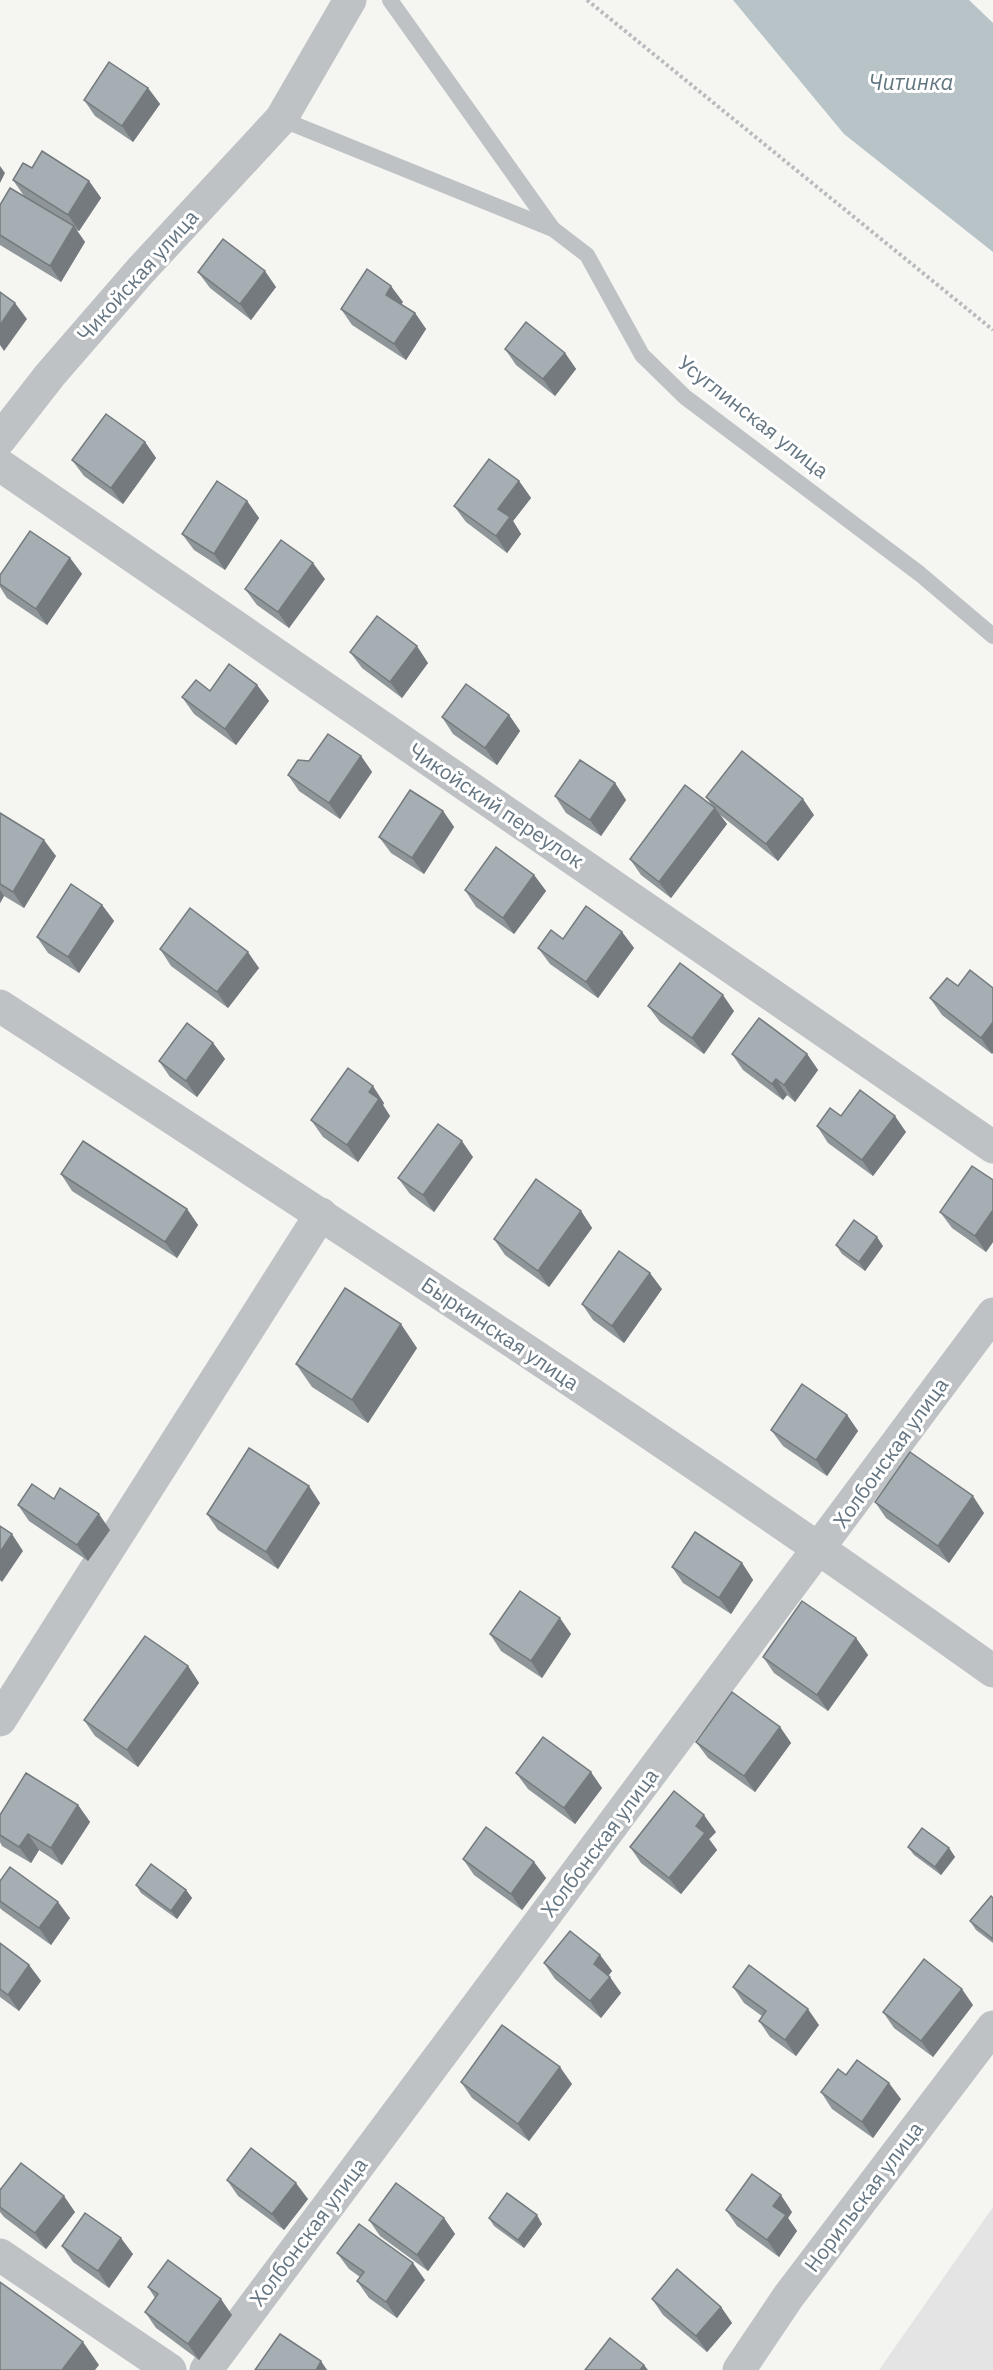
<svg xmlns="http://www.w3.org/2000/svg" width="993" height="2370" font-family="'IBM Plex Sans',sans-serif">
<style>
.built{fill:#e3e4e3}
.water{fill:#b7c3c7}
.lines{fill:none;stroke-linecap:round;stroke-linejoin:round}
.path{stroke:#b8bbbd;stroke-width:4;stroke-dasharray:3 3;stroke-linecap:butt}
.service{stroke:#bec2c5;stroke-width:16}
.minor{stroke:#bec2c5;stroke-width:33}
.wall{fill:#8e969a}
.shaded-wall{fill:#747a7d}
.building{fill:#a5aeb3;stroke:#747a7d;stroke-width:1.5}
.labels{text-anchor:middle;stroke-width:6;stroke-linejoin:round;paint-order:stroke}
.street-label{font-size:21px;fill:#657682;stroke:#fff}
.water-label{font-size:22px;font-style:italic;fill:#61777f;stroke:#fff}
</style>
<rect width="100%" height="100%" fill="#f5f5f2"/>
<polygon class="built" points="993,2207 993,2370 879,2370"/>
<polygon class="water" points="733,0 969,0 993,23 993,252 844,134"/>
<g class="lines">
<polyline class="path" points="587,0 993,330"/>
<g class="service">
<polyline points="390,0 552,228"/>
<polyline points="281,119 553,229 587,255 642,355 685,397 920,574 993,636"/>
</g>
<g class="minor">
<polyline points="0,439 50,375 141,270 281,119 350,0"/>
<polyline points="0,465 993,1147"/>
<path d="M 0,1006 C 334,1223 669,1440 993,1671"/>
<polyline points="0,1720 321,1214"/>
<polyline points="0,2255 170,2370"/>
<polyline points="206,2370 993,1314"/>
<polyline points="739,2370 788,2297 993,2027"/>
</g>
</g>
<g class="wall">
<polygon points="148,88 160,104 133,142 95,116 84,100"/>
<polygon points="32,168 89,181 101,198 79,231 76,230 85,242 61,282 0,245 0,205 24,196 13,180"/>
<polygon points="198,272 276,287 251,320 210,288"/>
<polygon points="403,302 401,304 415,313 426,329 406,360 352,325 341,309"/>
<polygon points="505,349 565,353 576,369 555,396 516,365"/>
<polygon points="145,442 156,458 123,504 84,476 72,460"/>
<polygon points="519,481 531,498 513,521 521,534 507,553 466,522 454,506"/>
<polygon points="247,501 259,518 225,570 194,550 182,534"/>
<polygon points="70,558 82,574 47,625 7,598 0,587 0,575"/>
<polygon points="325,579 289,628 257,605 245,589"/>
<polygon points="350,652 428,663 402,698 362,668"/>
<polygon points="257,685 269,701 236,745 194,714 182,697 210,691"/>
<polygon points="509,715 520,731 497,765 453,734 442,717"/>
<polygon points="361,756 372,772 340,819 299,791 288,775 309,761"/>
<polygon points="615,783 626,800 601,836 566,813 555,796"/>
<polygon points="706,797 814,815 778,861 719,814 727,824 671,898 641,875 630,859 713,807"/>
<polygon points="443,811 454,827 424,874 391,853 379,837"/>
<polygon points="0,813 56,856 24,908 4,896 0,903"/>
<polygon points="534,875 546,891 514,934 476,907 465,890"/>
<polygon points="102,905 114,921 79,973 48,953 37,937"/>
<polygon points="622,932 634,948 598,998 550,964 538,948 563,939"/>
<polygon points="160,949 259,968 228,1008 171,966"/>
<polygon points="958,986 992,1054 942,1015 930,998"/>
<polygon points="648,1006 734,1011 704,1054 660,1022"/>
<polygon points="213,1043 225,1059 197,1097 170,1077 159,1061"/>
<polygon points="732,1054 807,1054 818,1070 795,1102 787,1095 783,1100 743,1070"/>
<polygon points="384,1103 383,1105 390,1116 358,1162 323,1137 311,1120"/>
<polygon points="841,1116 906,1132 873,1176 828,1143 817,1126"/>
<polygon points="473,1157 434,1212 410,1194 398,1178"/>
<polygon points="61,1174 187,1209 198,1225 177,1258 72,1191"/>
<polygon points="993,1180 993,1242 986,1252 952,1228 940,1212"/>
<polygon points="581,1211 592,1228 549,1287 505,1255 494,1239"/>
<polygon points="836,1245 883,1246 865,1271 842,1254"/>
<polygon points="662,1289 624,1343 593,1320 582,1304"/>
<polygon points="417,1348 368,1423 312,1387 296,1364"/>
<polygon points="847,1415 858,1431 827,1476 783,1446 771,1430"/>
<polygon points="54,1499 110,1530 88,1561 29,1521 18,1505"/>
<polygon points="875,1502 984,1513 949,1563 886,1518"/>
<polygon points="320,1503 278,1569 218,1530 207,1514"/>
<polygon points="742,1563 753,1580 731,1614 683,1583 672,1567"/>
<polygon points="490,1634 571,1634 542,1678 501,1651"/>
<polygon points="856,1638 868,1655 828,1711 774,1673 763,1657"/>
<polygon points="188,1666 199,1683 138,1767 95,1736 84,1720"/>
<polygon points="780,1727 791,1743 755,1792 708,1758 696,1742"/>
<polygon points="516,1773 602,1788 575,1824 528,1789"/>
<polygon points="78,1805 90,1822 62,1865 39,1850 31,1863 2,1846 0,1842 0,1815"/>
<polygon points="716,1832 709,1839 717,1850 681,1894 641,1863 630,1847"/>
<polygon points="908,1847 949,1848 955,1857 941,1875 914,1855"/>
<polygon points="463,1859 534,1862 546,1878 522,1910 474,1875"/>
<polygon points="0,1881 70,1918 51,1945 2,1910 0,1908"/>
<polygon points="136,1885 186,1890 192,1898 177,1919 141,1893"/>
<polygon points="993,1898 993,1943 976,1930 970,1921"/>
<polygon points="0,1943 29,1965 41,1981 19,2011 0,1997"/>
<polygon points="600,1955 612,1971 608,1976 621,1993 601,2018 555,1979 544,1963"/>
<polygon points="733,1987 819,2025 796,2056 770,2037 759,2021 762,2016 744,2003"/>
<polygon points="973,2005 933,2057 894,2028 883,2012"/>
<polygon points="846,2075 901,2099 873,2138 832,2109 821,2092"/>
<polygon points="461,2082 572,2084 529,2141 472,2098"/>
<polygon points="227,2180 308,2199 284,2230 238,2196"/>
<polygon points="0,2190 75,2212 46,2249 4,2217 0,2212"/>
<polygon points="726,2210 792,2212 788,2218 797,2231 779,2257 737,2226"/>
<polygon points="444,2218 455,2234 428,2271 380,2236 369,2220"/>
<polygon points="489,2218 542,2224 524,2248 494,2226"/>
<polygon points="62,2246 133,2254 109,2288 73,2262"/>
<polygon points="337,2253 425,2280 397,2318 369,2298 357,2281 360,2277 349,2269"/>
<polygon points="148,2287 232,2315 199,2360 156,2328 145,2312 155,2298"/>
<polygon points="652,2299 721,2307 732,2323 707,2352 663,2315"/>
</g>
<g class="shaded-wall">
<polygon points="148,88 160,104 133,142 122,126"/>
<polygon points="0,166 5,173 0,183"/>
<polygon points="89,181 101,198 79,231 68,215"/>
<polygon points="74,226 85,242 61,282 50,266"/>
<polygon points="265,271 276,287 251,320 240,304"/>
<polygon points="391,286 403,302 397,311 386,295"/>
<polygon points="15,303 27,319 4,351 0,345 0,325"/>
<polygon points="415,313 426,329 406,360 394,344"/>
<polygon points="565,353 576,369 555,396 543,379"/>
<polygon points="145,442 156,458 123,504 111,488"/>
<polygon points="519,481 531,498 513,521 521,534 507,553 496,536 498,509"/>
<polygon points="247,501 259,518 225,570 214,554"/>
<polygon points="70,558 82,574 47,625 36,609"/>
<polygon points="313,563 325,579 289,628 278,612"/>
<polygon points="417,646 428,663 402,698 390,682"/>
<polygon points="257,685 269,701 236,745 225,729"/>
<polygon points="509,715 520,731 497,765 485,748"/>
<polygon points="361,756 372,772 340,819 329,803"/>
<polygon points="615,783 626,800 601,836 590,820"/>
<polygon points="803,799 814,815 778,861 766,844"/>
<polygon points="715,808 727,824 671,898 659,882"/>
<polygon points="443,811 454,827 424,874 412,858"/>
<polygon points="44,840 56,856 24,908 13,892"/>
<polygon points="534,875 546,891 514,934 503,918"/>
<polygon points="0,890 4,896 0,903"/>
<polygon points="102,905 114,921 79,973 68,957"/>
<polygon points="622,932 634,948 598,998 586,982"/>
<polygon points="248,952 259,968 228,1008 217,992"/>
<polygon points="723,995 734,1011 704,1054 692,1038"/>
<polygon points="993,1022 993,1053 992,1054 981,1038"/>
<polygon points="213,1043 225,1059 197,1097 186,1081"/>
<polygon points="807,1054 818,1070 795,1102 784,1085"/>
<polygon points="776,1079 787,1095 783,1100 772,1084"/>
<polygon points="373,1086 384,1103 383,1105 390,1116 358,1162 347,1145 369,1092"/>
<polygon points="895,1116 906,1132 873,1176 862,1160"/>
<polygon points="462,1141 473,1157 434,1212 423,1195"/>
<polygon points="187,1209 198,1225 177,1258 165,1242"/>
<polygon points="993,1210 993,1242 986,1252 975,1236"/>
<polygon points="581,1211 592,1228 549,1287 538,1271"/>
<polygon points="877,1237 883,1246 865,1271 859,1262"/>
<polygon points="650,1273 662,1289 624,1343 612,1326"/>
<polygon points="401,1324 417,1348 368,1423 352,1400"/>
<polygon points="847,1415 858,1431 827,1476 816,1460"/>
<polygon points="309,1486 320,1503 278,1569 266,1552"/>
<polygon points="973,1496 984,1513 949,1563 938,1546"/>
<polygon points="99,1514 110,1530 88,1561 77,1545"/>
<polygon points="12,1534 23,1551 2,1582 0,1580 0,1552"/>
<polygon points="742,1563 753,1580 731,1614 719,1598"/>
<polygon points="560,1618 571,1634 542,1678 531,1661"/>
<polygon points="856,1638 868,1655 828,1711 817,1695"/>
<polygon points="188,1666 199,1683 138,1767 127,1750"/>
<polygon points="780,1727 791,1743 755,1792 744,1776"/>
<polygon points="591,1772 602,1788 575,1824 564,1808"/>
<polygon points="78,1805 90,1822 62,1865 51,1848"/>
<polygon points="704,1815 716,1832 709,1839 717,1850 681,1894 669,1878 696,1826"/>
<polygon points="28,1834 39,1850 31,1863 19,1847"/>
<polygon points="949,1848 955,1857 941,1875 935,1867"/>
<polygon points="534,1862 546,1878 522,1910 511,1894"/>
<polygon points="186,1890 192,1898 177,1919 171,1911"/>
<polygon points="58,1902 70,1918 51,1945 39,1928"/>
<polygon points="600,1955 612,1971 605,1980 594,1964"/>
<polygon points="29,1965 41,1981 19,2011 8,1995"/>
<polygon points="610,1977 621,1993 601,2018 590,2001"/>
<polygon points="962,1989 973,2005 933,2057 921,2041"/>
<polygon points="808,2009 819,2025 796,2056 785,2040"/>
<polygon points="560,2067 572,2084 529,2141 518,2124"/>
<polygon points="889,2083 901,2099 873,2138 862,2122"/>
<polygon points="296,2183 308,2199 284,2230 272,2214"/>
<polygon points="781,2195 792,2212 788,2218 797,2231 779,2257 767,2240 773,2206"/>
<polygon points="64,2196 75,2212 46,2249 35,2233"/>
<polygon points="537,2215 542,2224 524,2248 518,2240"/>
<polygon points="444,2218 455,2234 428,2271 417,2255"/>
<polygon points="121,2238 133,2254 109,2288 98,2271"/>
<polygon points="413,2263 425,2280 397,2318 386,2302"/>
<polygon points="221,2299 232,2315 199,2360 188,2344"/>
<polygon points="721,2307 732,2323 707,2352 696,2336"/>
<polygon points="83,2342 99,2365 95,2370 62,2370"/>
<polygon points="321,2361 327,2370 316,2370"/>
<polygon points="644,2365 648,2370 640,2370"/>
</g>
<g class="building">
<polygon points="109,62 148,88 122,126 84,100"/>
<polygon points="42,151 89,181 68,215 13,180 23,163 32,168"/>
<polygon points="10,188 74,226 50,266 0,235 0,205"/>
<polygon points="223,239 265,271 240,304 198,272"/>
<polygon points="367,269 391,286 386,295 415,313 394,344 341,309"/>
<polygon points="0,292 15,303 0,325"/>
<polygon points="526,322 565,353 543,379 505,349"/>
<polygon points="106,414 145,442 111,488 72,460"/>
<polygon points="489,459 519,481 498,509 510,517 496,536 454,506"/>
<polygon points="217,481 247,501 214,554 182,534"/>
<polygon points="30,531 70,558 36,609 0,584 0,575"/>
<polygon points="281,540 313,563 278,612 245,589"/>
<polygon points="377,616 417,646 390,682 350,652"/>
<polygon points="229,664 257,685 225,729 182,697 196,680 210,691"/>
<polygon points="466,684 509,715 485,748 442,717"/>
<polygon points="328,734 361,756 329,803 288,775 298,760 309,761"/>
<polygon points="742,751 803,799 766,844 706,797"/>
<polygon points="580,760 615,783 590,820 555,796"/>
<polygon points="685,785 715,808 659,882 630,859"/>
<polygon points="410,790 443,811 412,858 379,837"/>
<polygon points="0,813 44,840 13,892 0,884"/>
<polygon points="496,847 534,875 503,918 465,890"/>
<polygon points="71,884 102,905 68,957 37,937"/>
<polygon points="586,906 622,932 586,982 538,948 551,930 563,939"/>
<polygon points="190,908 248,952 217,992 160,949"/>
<polygon points="680,963 723,995 692,1038 648,1006"/>
<polygon points="970,970 993,988 993,1022 981,1038 930,998 947,978 958,986"/>
<polygon points="759,1018 807,1054 784,1085 776,1079 772,1084 732,1054"/>
<polygon points="187,1023 213,1043 186,1081 159,1061"/>
<polygon points="348,1068 373,1086 369,1092 379,1099 347,1145 311,1120"/>
<polygon points="860,1090 895,1116 862,1160 817,1126 830,1108 841,1116"/>
<polygon points="438,1124 462,1141 423,1195 398,1178"/>
<polygon points="83,1141 187,1209 165,1242 61,1174"/>
<polygon points="972,1166 993,1180 993,1210 975,1236 940,1212"/>
<polygon points="536,1179 581,1211 538,1271 494,1239"/>
<polygon points="854,1220 877,1237 859,1262 836,1245"/>
<polygon points="619,1251 650,1273 612,1326 582,1304"/>
<polygon points="345,1288 401,1324 352,1400 296,1364"/>
<polygon points="802,1384 847,1415 816,1460 771,1430"/>
<polygon points="249,1448 309,1486 266,1552 207,1514"/>
<polygon points="910,1452 973,1496 938,1546 875,1502"/>
<polygon points="32,1484 54,1499 60,1488 99,1514 77,1545 18,1505"/>
<polygon points="0,1526 12,1534 0,1552"/>
<polygon points="695,1532 742,1563 719,1598 672,1567"/>
<polygon points="520,1591 560,1618 531,1661 490,1634"/>
<polygon points="802,1601 856,1638 817,1695 763,1657"/>
<polygon points="145,1636 188,1666 127,1750 84,1720"/>
<polygon points="732,1692 780,1727 744,1776 696,1742"/>
<polygon points="543,1737 591,1772 564,1808 516,1773"/>
<polygon points="26,1773 78,1805 51,1848 28,1834 19,1847 0,1835 0,1815"/>
<polygon points="674,1791 704,1815 696,1826 705,1833 669,1878 630,1847"/>
<polygon points="486,1827 534,1862 511,1894 463,1859"/>
<polygon points="922,1828 949,1848 935,1867 908,1847"/>
<polygon points="151,1864 186,1890 171,1911 136,1885"/>
<polygon points="10,1867 58,1902 39,1928 0,1901 0,1881"/>
<polygon points="991,1896 993,1898 993,1939 970,1921"/>
<polygon points="570,1931 600,1955 594,1964 610,1977 590,2001 544,1963"/>
<polygon points="0,1943 29,1965 8,1995 0,1989"/>
<polygon points="924,1959 962,1989 921,2041 883,2012"/>
<polygon points="749,1965 808,2009 785,2040 759,2021 766,2011 733,1987"/>
<polygon points="502,2025 560,2067 518,2124 461,2082"/>
<polygon points="857,2060 889,2083 862,2122 821,2092 838,2069 846,2075"/>
<polygon points="251,2148 296,2183 272,2214 227,2180"/>
<polygon points="21,2163 64,2196 35,2233 0,2207 0,2190"/>
<polygon points="752,2174 781,2195 773,2206 786,2215 767,2240 726,2210"/>
<polygon points="396,2183 444,2218 417,2255 369,2220"/>
<polygon points="507,2193 537,2215 518,2240 489,2218"/>
<polygon points="85,2213 121,2238 98,2271 62,2246"/>
<polygon points="359,2224 413,2263 386,2302 357,2281 364,2272 337,2253"/>
<polygon points="168,2260 221,2299 188,2344 145,2312 158,2294 148,2287"/>
<polygon points="677,2269 721,2307 696,2336 652,2299"/>
<polygon points="0,2282 83,2342 62,2370 0,2370"/>
<polygon points="280,2334 321,2361 316,2370 255,2370"/>
<polygon points="610,2338 644,2365 640,2370 585,2370"/>
</g>
<g class="labels">
<g class="street-label">
<text transform="translate(138 276) rotate(-48)" y="7">Чикойская улица</text>
<text transform="translate(753 417) rotate(38)" y="7">Усуглинская улица</text>
<text transform="translate(496 806) rotate(34)" y="7">Чикойский переулок</text>
<text transform="translate(500 1334) rotate(34)" y="7">Быркинская улица</text>
<text transform="translate(891 1453) rotate(-54)" y="7">Холбонская улица</text>
<text transform="translate(600 1843) rotate(-53)" y="7">Холбонская улица</text>
<text transform="translate(864 2197) rotate(-53)" y="7">Норильская улица</text>
<text transform="translate(309 2232) rotate(-53)" y="7">Холбонская улица</text>
</g>
<g class="water-label">
<text x="911" y="90">Читинка</text>
</g>
</g>
</svg>
